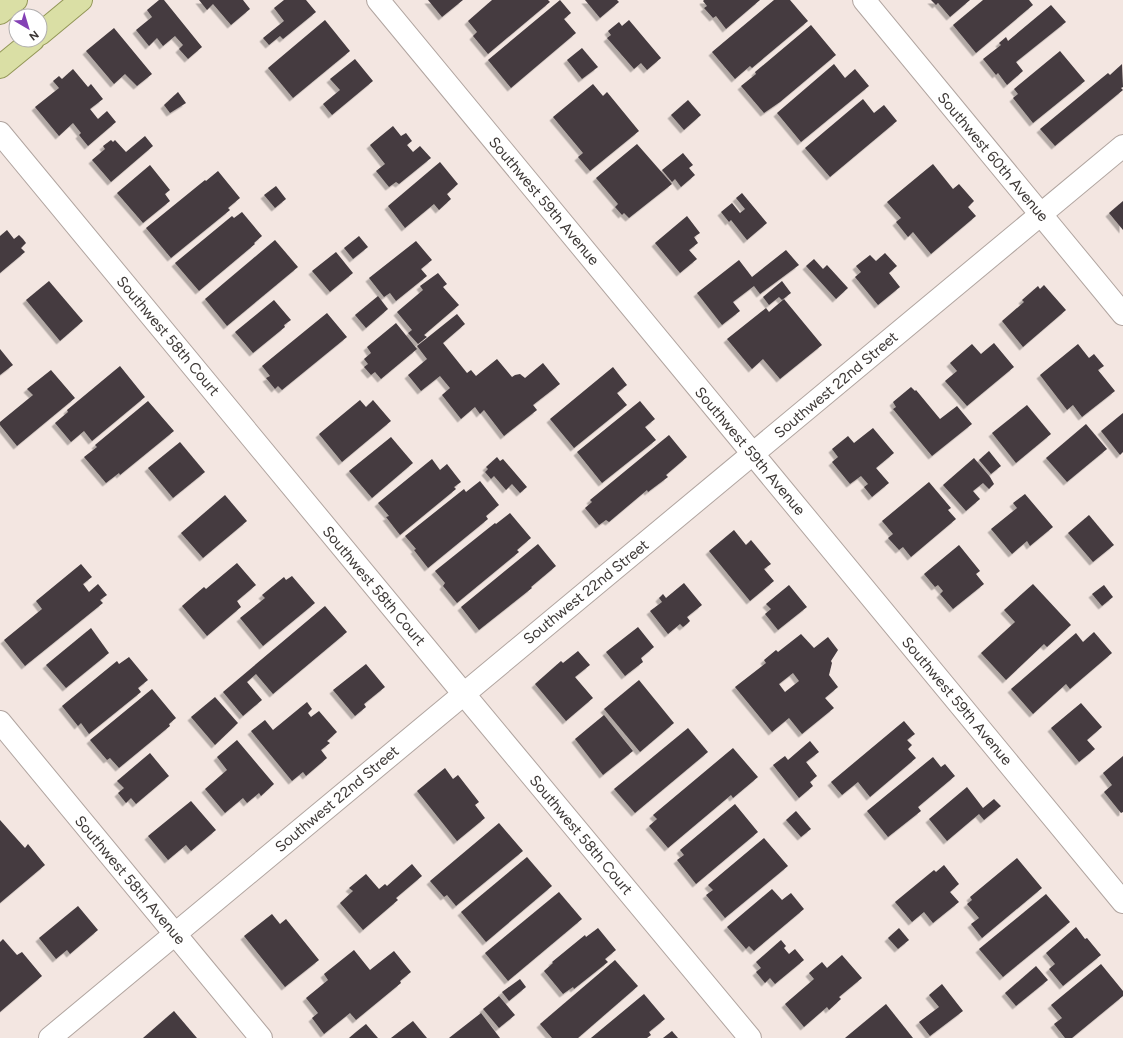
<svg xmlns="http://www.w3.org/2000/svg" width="1123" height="1038" font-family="Figtree,sans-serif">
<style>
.building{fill:#443b3f;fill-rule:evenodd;filter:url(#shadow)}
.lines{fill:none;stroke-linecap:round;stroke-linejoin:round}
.minor-casing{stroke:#b1a5a0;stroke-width:24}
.major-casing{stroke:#939757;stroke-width:24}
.minor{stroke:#fff;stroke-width:22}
.major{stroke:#dadfa5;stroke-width:22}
.labels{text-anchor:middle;stroke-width:4;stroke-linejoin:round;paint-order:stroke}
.street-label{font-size:15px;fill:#3d3836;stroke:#fff}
</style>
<defs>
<filter id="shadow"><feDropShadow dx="-3.5" dy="3.5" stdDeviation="0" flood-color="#0004"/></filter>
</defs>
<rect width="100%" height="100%" fill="#f3e6e1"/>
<g class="building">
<polygon points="159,0 164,0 202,47 188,59 179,49 183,45 175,36 163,46 157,38 149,46 136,30 152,17 147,10"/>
<polygon points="199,0 243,0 250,9 231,25 213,4 207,10"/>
<polygon points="284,0 306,0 316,12 283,39 280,36 269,45 263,38 284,21 274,8"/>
<polygon points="428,0 463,0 442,17"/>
<polygon points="492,0 548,0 550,2 488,54 473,36 477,32 468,21"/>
<polygon points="560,0 571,13 564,19 576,33 511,88 488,60"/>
<polygon points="585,0 617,0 619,2 600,18"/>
<polygon points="704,0 760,0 726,29 716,16 713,18 704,8 707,6 703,1"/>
<polygon points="774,0 790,0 808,21 752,68 750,66 735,79 712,52"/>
<polygon points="931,0 970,0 950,17 938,3 936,5"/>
<polygon points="983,0 1029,0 1033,5 976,53 953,25"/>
<polygon points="1051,5 1066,22 1016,62 1023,71 1007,85 998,73 996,75 983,59 1001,45 999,43 1006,37 1008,41"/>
<polygon points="325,20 350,51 293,98 268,68"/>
<polygon points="629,20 661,58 647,70 641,63 634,69 607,38 611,35 608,31 619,22 622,26"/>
<polygon points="811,25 836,55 780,102 764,113 741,86 756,74 755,72"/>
<polygon points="114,28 152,74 137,86 125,74 114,84 86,51"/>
<polygon points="582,48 598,67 582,79 567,60"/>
<polygon points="1060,51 1085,81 1033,123 1013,98 1018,94 1014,89"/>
<polygon points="355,59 373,81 332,115 323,104 340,90 330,79"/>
<polygon points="834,64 845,78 855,69 869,86 801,142 777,113"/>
<polygon points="1122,64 1123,87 1121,88 1123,90 1055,146 1040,129 1108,73 1110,75"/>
<polygon points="73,69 88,87 91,84 103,99 90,109 98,119 107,111 116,122 88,146 79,135 81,133 73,123 59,136 35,107 59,88 53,81 59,76 62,79"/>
<polygon points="593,84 603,96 607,92 639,131 590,171 578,157 583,153 553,117"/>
<polygon points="178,92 186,103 170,113 164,105"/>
<polygon points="863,99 874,113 884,105 897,121 830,177 805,148"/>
<polygon points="688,100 701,115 684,130 671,115"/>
<polygon points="393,126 401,136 406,133 412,141 407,145 413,152 420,146 431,158 399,184 396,182 389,187 376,171 385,164 370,145"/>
<polygon points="145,136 153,146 111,182 92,160 105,149 103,146 111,140 113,142 115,140 126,152"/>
<polygon points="637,144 672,184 629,218 624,213 622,215 615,207 618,204 596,178"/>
<polygon points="683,153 693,165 689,168 695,175 681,187 675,179 672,182 662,170"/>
<polygon points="440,162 458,184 447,194 451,199 439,210 434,204 405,228 388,206"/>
<polygon points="933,164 953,189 959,184 974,201 968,207 976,216 931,254 913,232 908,237 896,222 901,218 887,202"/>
<polygon points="150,165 170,190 165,194 170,201 143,223 117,193"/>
<polygon points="218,171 240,198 228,208 230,210 171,258 146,228 205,180 206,181"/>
<polygon points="276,186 286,199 275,208 264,195"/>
<polygon points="742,193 767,223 747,240 731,220 729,222 721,212 732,203 740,213 745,209 736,198"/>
<polygon points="1123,201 1123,230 1109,213"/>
<polygon points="242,212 262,236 254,243 255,244 199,291 175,263 232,216 234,218"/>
<polygon points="687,216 700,233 694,237 698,243 689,250 697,259 680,273 655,243"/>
<polygon points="7,230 14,239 19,235 23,239 26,243 21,248 25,252 0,273 0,236"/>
<polygon points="359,236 368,247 353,259 344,248"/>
<polygon points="275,240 298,267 227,326 205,299"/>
<polygon points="416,241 432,260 421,269 427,276 396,301 390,293 384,297 369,278"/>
<polygon points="786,250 799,265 760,294 754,286 733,302 740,311 722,325 697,293 739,260 752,277"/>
<polygon points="336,252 353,273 330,292 312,271"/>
<polygon points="885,253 897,266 889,273 900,287 878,305 855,277 861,272 856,266 870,255 876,261"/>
<polygon points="814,259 823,269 827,265 848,288 836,299 806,266"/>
<polygon points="438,273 447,284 443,287 459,305 424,335 427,337 418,344 408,333 412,330 397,312 423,290 420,286"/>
<polygon points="49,281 83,321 60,341 26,300"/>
<polygon points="782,281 791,293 782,300 779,297 769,305 763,297"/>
<polygon points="1044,285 1066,310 1023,347 1002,321 1024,302 1022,300 1038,286 1040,289"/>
<polygon points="378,296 388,309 366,328 355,315"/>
<polygon points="784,299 822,345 780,379 763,359 752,369 727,339 766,308 769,312"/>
<polygon points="274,300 291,320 284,325 285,327 253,353 235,332"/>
<polygon points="327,313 347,337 282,390 278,386 275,389 266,378 270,376 262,366"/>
<polygon points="457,314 465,324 443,343 467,373 471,370 476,376 497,359 512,377 515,375 520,374 525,378 543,363 560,384 533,405 537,410 504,436 484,410 480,414 475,407 461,419 442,395 450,388 440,376 421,391 408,375 427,359 417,346"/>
<polygon points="396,323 417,349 381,379 375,372 371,375 364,367 368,364 364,359 371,353 367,347"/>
<polygon points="994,343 1014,367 967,406 945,381 957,371 950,363 972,344 981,354"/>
<polygon points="1078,344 1089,358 1094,354 1104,366 1098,370 1115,391 1082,417 1073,405 1067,410 1040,375"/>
<polygon points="0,349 13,365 0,375"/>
<polygon points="120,366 145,397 92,441 84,431 71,442 55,423 68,412 67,410"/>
<polygon points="613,367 627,385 617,393 627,405 574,448 550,419"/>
<polygon points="51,370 75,398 17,446 0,425 0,422 33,395 27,389"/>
<polygon points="911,387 915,391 916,390 940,419 957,406 972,424 932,456 893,409 896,407 893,402"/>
<polygon points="360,400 366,407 373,400 391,421 342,462 319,434"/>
<polygon points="148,401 174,431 120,475 119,473 106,483 84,457 97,447 95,445"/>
<polygon points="640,401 655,419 645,427 656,440 602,483 577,452"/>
<polygon points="1027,405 1051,434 1016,463 992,433"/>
<polygon points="1123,413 1123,452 1120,455 1101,431"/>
<polygon points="1086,424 1107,449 1067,482 1046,458"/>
<polygon points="873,428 894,453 876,468 889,483 872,497 864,487 868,484 861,476 850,484 832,462 838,457 832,449 848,436 854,443"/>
<polygon points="669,435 687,457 666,475 668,477 648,492 647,490 609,522 606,520 599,525 585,508 592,502 590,500"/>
<polygon points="391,437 413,463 372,498 349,471"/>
<polygon points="180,442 205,472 173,498 148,468"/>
<polygon points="989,451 1001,466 991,474 979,460"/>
<polygon points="497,457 500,461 503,459 527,487 520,493 512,484 506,490 494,476 491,479 485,472 488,469 486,467"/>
<polygon points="974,458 990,477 994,484 989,489 983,483 973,491 980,499 966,511 943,485"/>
<polygon points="432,459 440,470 447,464 461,482 454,487 456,489 400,535 386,517 389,516 378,503"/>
<polygon points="480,481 499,505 486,516 488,519 428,568 414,550 416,549 405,536 464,489 466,492"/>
<polygon points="929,482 951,508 948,510 956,519 911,557 903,547 899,550 888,538 893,534 882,521"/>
<polygon points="1025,494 1053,527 1030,546 1027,541 1012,554 991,529 1017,508 1013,503"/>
<polygon points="225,495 247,521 203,558 181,533"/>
<polygon points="510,513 531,538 517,550 519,552 457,603 443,586 445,583 435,571 495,523 496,524"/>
<polygon points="1089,515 1114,545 1093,562 1068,533"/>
<polygon points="734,530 746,545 751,540 771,564 764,569 774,581 750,601 709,551"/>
<polygon points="538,544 556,566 531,587 532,588 479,630 461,607"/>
<polygon points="959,545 980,571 976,574 984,584 953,609 940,594 943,591 938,585 935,587 924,574"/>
<polygon points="237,563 256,585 237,601 241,607 207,636 182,606 204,587 206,589"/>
<polygon points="81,564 92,577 83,584 89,592 98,584 107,595 100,600 103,603 25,666 4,640 42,609 36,601"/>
<polygon points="292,576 315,603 263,646 240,618 265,598 262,595 284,577 286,580"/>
<polygon points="684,583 702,605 687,617 690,621 687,624 683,627 680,624 668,634 650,611 662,602 659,598 663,594 666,598"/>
<polygon points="1033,584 1071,625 1047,647 1044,644 1006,680 981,653 1015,622 1004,610"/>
<polygon points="789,585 807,607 778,630 765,614 771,609 766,604"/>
<polygon points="1104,585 1113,597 1102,606 1092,594"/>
<polygon points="325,606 347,632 273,694 256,674 247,682 262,700 243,716 223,692"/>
<polygon points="638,627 654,647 641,658 643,662 625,676 606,652"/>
<polygon points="91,628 109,653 66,688 46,665"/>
<polygon points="1094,632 1112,653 1070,689 1066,684 1033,714 1011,689 1076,633 1083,642"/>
<path d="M 801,634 L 814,648 L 828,637 L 838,650 L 831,661 L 832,663 L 829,675 L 838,687 L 825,698 L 834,708 L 802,734 L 789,718 L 772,732 L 735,687 L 766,663 L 764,660 L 776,650 L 778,652 ZM 793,673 L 799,681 L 785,692 L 779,684 Z"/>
<polygon points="578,651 590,665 575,677 593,698 566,721 535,684 561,661 563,663"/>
<polygon points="129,657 148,680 138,688 141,692 89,734 81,723 78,726 62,706 117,661 119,664"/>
<polygon points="366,664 385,687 364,704 366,707 355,716 333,690"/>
<polygon points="639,680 674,723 640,752 604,709"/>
<polygon points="152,689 176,718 169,724 170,726 119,768 110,758 107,760 90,740"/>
<polygon points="215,697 238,723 215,745 191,717"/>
<polygon points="307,702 312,709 308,713 311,717 319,711 337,732 327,741 330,743 321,750 327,758 306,776 303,772 292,781 251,731 265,720 273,730"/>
<polygon points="1081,703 1102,727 1087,740 1095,749 1079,762 1051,728"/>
<polygon points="604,715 633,751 603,775 575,739"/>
<polygon points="904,721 915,734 907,740 912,745 908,749 916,758 870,797 858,782 842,795 831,782"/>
<polygon points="688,728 708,752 635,813 614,789"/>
<polygon points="237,740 274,784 261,796 259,793 247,803 243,798 225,813 205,789 227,770 217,757"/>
<polygon points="810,741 819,752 806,762 817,776 810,782 813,786 799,798 773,765 785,756 788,760"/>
<polygon points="733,748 758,777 733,798 731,795 668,848 649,826 657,819 653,815"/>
<polygon points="150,753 169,776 136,804 131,798 126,803 118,793 124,788 117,781"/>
<polygon points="1123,756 1123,812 1121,813 1104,792 1112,785 1103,773"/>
<polygon points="933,757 941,767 945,764 955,776 918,807 921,811 888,837 867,811"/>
<polygon points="445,768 453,779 458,775 479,802 475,805 485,818 457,841 417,791"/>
<polygon points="967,787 983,808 994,799 1001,806 984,820 979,814 947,841 929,819"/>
<polygon points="191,801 216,830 191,851 186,845 168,860 148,836"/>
<polygon points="735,804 758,832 696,884 677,860 684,855 680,850"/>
<polygon points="796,811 811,829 801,837 786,820"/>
<polygon points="0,820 25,848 28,844 45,865 0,903"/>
<polygon points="499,823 523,851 456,906 447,895 444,897 430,881"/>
<polygon points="764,838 788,866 725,918 706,895 713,890 708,885"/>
<polygon points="527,857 552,886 486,942 461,912"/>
<polygon points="1017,858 1042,888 982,938 971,924 979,918 967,904 972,900 970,897"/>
<polygon points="412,864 422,876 396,898 398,900 363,930 340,903 353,891 349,888 366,874 379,889 385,884 387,886"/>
<polygon points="944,865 959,884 950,892 959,902 933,923 924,912 912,922 895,902 934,870 936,872"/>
<polygon points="772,889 782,900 791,893 804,909 754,951 749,946 746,949 727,927"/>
<polygon points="559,892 582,919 508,981 485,953"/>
<polygon points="1046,894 1070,922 1003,977 979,949"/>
<polygon points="78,906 98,930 70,954 67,950 56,959 39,938"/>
<polygon points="272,914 280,924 286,919 319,960 285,987 244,936"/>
<polygon points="1076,927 1085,939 1087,938 1101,955 1063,986 1049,969 1055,964 1046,953"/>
<polygon points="598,928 616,950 605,959 608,962 574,989 573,987 563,994 544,971 553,963 552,962 585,935 586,937"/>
<polygon points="899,928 909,940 898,949 888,938"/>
<polygon points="3,939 17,955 22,952 42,976 0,1012 0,942"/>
<polygon points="781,940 786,946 784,948 789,954 795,949 804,960 775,984 770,978 765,983 756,972 761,968 756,962"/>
<polygon points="354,950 370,970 394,951 411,972 400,981 401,983 356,1020 350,1013 324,1034 312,1018 318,1013 306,998 328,980 324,974"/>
<polygon points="842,955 862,978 839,997 841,999 829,1010 827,1007 804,1027 785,1004 814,979 809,973 822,962 827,968"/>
<polygon points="615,960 638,986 578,1038 552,1038 540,1024"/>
<polygon points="1101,964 1123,991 1123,996 1072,1038 1065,1038 1054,1024 1062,1018 1051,1005"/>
<polygon points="1036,966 1048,980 1016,1006 1005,993"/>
<polygon points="520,979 526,987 509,1001 502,992"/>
<polygon points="942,984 963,1011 930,1036 919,1022 939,1007 929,995"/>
<polygon points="644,994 665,1019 649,1032 651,1035 647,1038 591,1038"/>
<polygon points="499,996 515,1015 499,1028 483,1009"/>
<polygon points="886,1004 913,1038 845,1038"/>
<polygon points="174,1011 197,1038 143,1038"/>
<polygon points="481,1013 500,1038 449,1038"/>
<polygon points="413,1021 427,1038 391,1038"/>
<polygon points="366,1024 378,1038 349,1038 356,1032"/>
<polygon points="672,1031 678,1038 663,1038"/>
</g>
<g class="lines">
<defs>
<g id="minor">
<polyline points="378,0 1123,902"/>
<polyline points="864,0 1123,314"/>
<polyline points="0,133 463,693 750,1038"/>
<polyline points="0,722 261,1038"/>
<polyline points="50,1038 1123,146"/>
</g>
<g id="major">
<polyline points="0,13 16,0"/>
<polyline points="40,34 81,0"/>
<polyline points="0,67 33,40"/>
</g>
</defs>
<use href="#minor" class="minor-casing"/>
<use href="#major" class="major-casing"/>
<use href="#minor" class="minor"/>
<use href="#major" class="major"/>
</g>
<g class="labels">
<g class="street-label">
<text transform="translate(993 157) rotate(50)" y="5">Southwest 60th Avenue</text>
<text transform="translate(544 201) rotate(50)" y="5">Southwest 59th Avenue</text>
<text transform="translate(168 336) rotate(50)" y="5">Southwest 58th Court</text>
<text transform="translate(836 385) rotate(-40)" y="5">Southwest 22nd Street</text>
<text transform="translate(750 451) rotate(50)" y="5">Southwest 59th Avenue</text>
<text transform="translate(374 586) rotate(50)" y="5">Southwest 58th Court</text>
<text transform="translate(586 592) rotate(-39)" y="5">Southwest 22nd Street</text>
<text transform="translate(957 701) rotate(50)" y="5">Southwest 59th Avenue</text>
<text transform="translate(337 799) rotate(-40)" y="5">Southwest 22nd Street</text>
<text transform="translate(581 835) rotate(50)" y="5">Southwest 58th Court</text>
<text transform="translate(130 880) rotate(50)" y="5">Southwest 58th Avenue</text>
</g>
</g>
<g transform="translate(28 28) rotate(142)"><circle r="19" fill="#ffffff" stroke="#b1afaf"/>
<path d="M0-3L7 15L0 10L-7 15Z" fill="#8441b5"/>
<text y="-6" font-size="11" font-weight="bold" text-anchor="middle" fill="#3d3836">N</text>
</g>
</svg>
